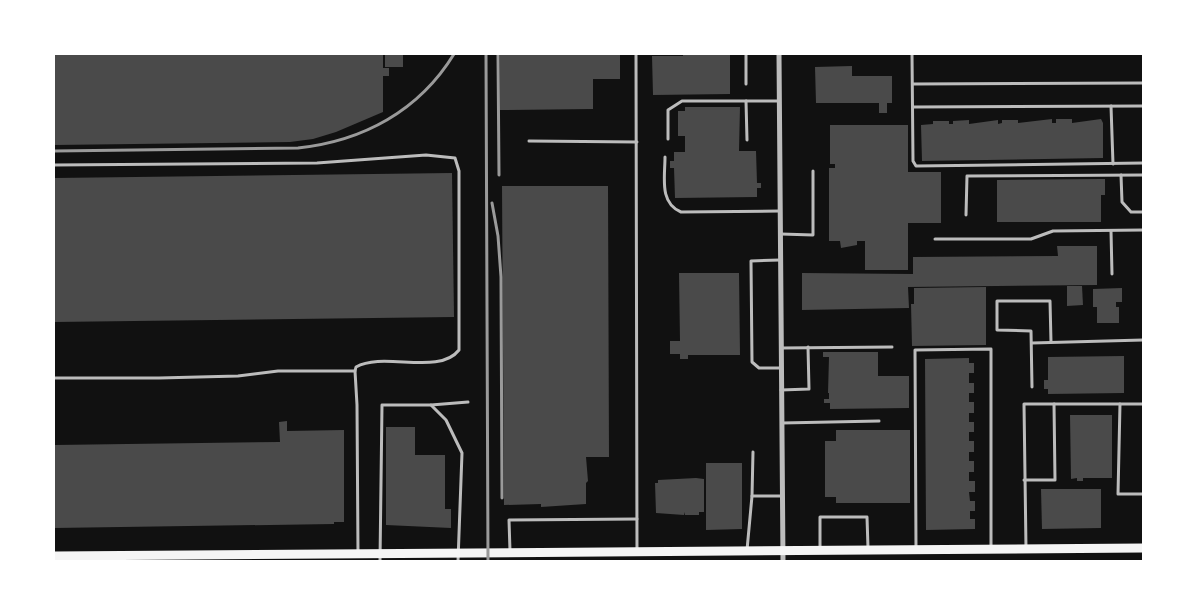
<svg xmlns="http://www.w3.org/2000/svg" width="1197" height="615" font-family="'Asap Condensed',sans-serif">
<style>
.building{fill:#4a4a4a}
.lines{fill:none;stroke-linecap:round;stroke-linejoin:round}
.service{stroke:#bcbcbc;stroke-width:3}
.minor{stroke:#bcbcbc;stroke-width:5}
.secondary{stroke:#f5f5f5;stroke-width:9}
.rail{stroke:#9a9a9a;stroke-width:3}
</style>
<rect width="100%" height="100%" fill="#111"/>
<g class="building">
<polygon points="54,54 383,54 383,68 389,68 389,76 383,76 383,112 336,132 313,139 290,142 54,145"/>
<rect x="385" y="54" width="18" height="13"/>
<polygon points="500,54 620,54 620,79 593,79 593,109 500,110"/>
<polygon points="683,54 730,55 730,94 653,95 652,56 683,56"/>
<polygon points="852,66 852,76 892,76 892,103 887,103 887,113 879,113 879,103 816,103 815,67"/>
<polygon points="685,107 740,107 739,151 756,151 757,183 761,183 761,188 757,188 757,197 675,198 674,168 670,168 670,161 674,161 674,152 685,152 685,136 678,136 678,111 685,111"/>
<polygon points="1052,119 1052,123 1056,123 1056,119 1072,119 1072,123 1101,119 1103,123 1103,158 922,161 921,125 933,124 933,121 949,121 949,124 953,124 953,121 969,120 969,124 998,120 998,124 1002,123 1002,120 1018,120 1018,123"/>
<polygon points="830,125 908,125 908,172 941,172 941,223 908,223 908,270 865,270 865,241 857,241 857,245 841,248 840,241 829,241 829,168 835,168 835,164 830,164"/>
<polygon points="452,173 454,317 54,322 54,178"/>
<polygon points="1101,179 1105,179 1105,195 1101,195 1101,222 997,222 997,180"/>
<polygon points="502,186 608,186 609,457 586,457 588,481 586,483 586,504 541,507 541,504 504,505"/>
<polygon points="1057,246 1097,246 1097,285 908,287 909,308 802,310 802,273 913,274 913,257 1058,256"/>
<polygon points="679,273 739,273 740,355 688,355 688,359 680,359 680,354 670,354 670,341 680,341"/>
<polygon points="1067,286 1082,286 1083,305 1067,306"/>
<polygon points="986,287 986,345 912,346 911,304 914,304 914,288"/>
<polygon points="1122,288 1122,302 1116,302 1116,307 1119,307 1119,323 1097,323 1097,307 1093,307 1093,289"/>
<polygon points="823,352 878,352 878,376 909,376 909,408 830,409 830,403 824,403 824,399 829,399 829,393 828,393 829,357 823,357"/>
<polygon points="1124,356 1124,393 1048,394 1048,389 1044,389 1044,380 1048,380 1048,357"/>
<polygon points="969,358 969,363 974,363 974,373 969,373 969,383 974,383 974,393 969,393 969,402 974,402 974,413 969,413 969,422 974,422 974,432 969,432 969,441 974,441 974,452 969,452 969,461 974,461 974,472 969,472 969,481 975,481 975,492 969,492 970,501 975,501 975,511 970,511 970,519 975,519 975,529 926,530 925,359"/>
<polygon points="1070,415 1112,415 1112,478 1083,478 1083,481 1077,481 1077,478 1071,479"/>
<polygon points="287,421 287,431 344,430 344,522 334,522 334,524 54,528 54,445 280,442 279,422"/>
<polygon points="386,427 415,427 415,455 445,455 445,509 451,509 451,528 386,525"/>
<polygon points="836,430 910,430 910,503 836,503 836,497 825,497 825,441 836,441"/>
<polygon points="706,463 742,463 742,529 706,530"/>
<polygon points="696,478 704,479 704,512 699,512 699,515 685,515 685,512 684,515 656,513 655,483 658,483 658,480"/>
<polygon points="1041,489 1101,489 1101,528 1042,529"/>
</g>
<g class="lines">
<g class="service">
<polyline points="636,54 637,551"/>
<polyline points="912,54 913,161 916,166 1143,163"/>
<polyline points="746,84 746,54"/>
<polyline points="913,84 1143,83"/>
<polyline points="746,101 747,140"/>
<polyline points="1111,106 1113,164"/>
<polyline points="913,107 1143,106"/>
<polyline points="668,139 668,110 682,101 779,101"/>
<polyline points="529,141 637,142"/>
<path d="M 665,157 C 665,177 659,203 681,212 L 780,211"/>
<path d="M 54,165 L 317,163 L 426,155 L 455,158 L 459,171 L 459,350 C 439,376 383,351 356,367 L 355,371"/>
<polyline points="1121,175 1122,202 1131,212 1143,212"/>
<polyline points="966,215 967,176 1143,175"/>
<polyline points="1111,231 1112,274"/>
<polyline points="781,234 813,235 813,171"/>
<polyline points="935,239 1031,239 1053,231 1143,230"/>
<polyline points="780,260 751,261 752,362 759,368 781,368"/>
<polyline points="1032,343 1143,340"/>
<polyline points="781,348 892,347"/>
<polyline points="54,378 159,378 238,376 278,371 355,371 357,405 358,553"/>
<polyline points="1032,387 1031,331 997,330 997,301 1050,301 1051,342"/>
<polyline points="781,390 809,389 808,347"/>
<polyline points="1120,404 1118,494 1143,494"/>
<polyline points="431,405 468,402"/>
<polyline points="782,423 879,421"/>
<polyline points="1024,480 1055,480 1054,404"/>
<polyline points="752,496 753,452"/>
<polyline points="1026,548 1024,404 1143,404"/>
<polyline points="916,549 915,350 991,349 991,548"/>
<polyline points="747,550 752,496 782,496"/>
<polyline points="820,550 820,517 867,517 868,548"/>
<polyline points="510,551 509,520 637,519"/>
<polyline points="380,561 382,405 431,405 446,420 462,453 458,561"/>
</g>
<polyline class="minor" points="779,54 783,561"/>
<polyline class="secondary" points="54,556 1143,548"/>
<g class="rail">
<polyline points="486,54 488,561"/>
<polyline points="498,54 499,175"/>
<path d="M 54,151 L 298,148 C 363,141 419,111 454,54"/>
<polyline points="492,203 498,236 501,277 502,498"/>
</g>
</g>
<rect width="1197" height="615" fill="none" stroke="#ffffff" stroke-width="110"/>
</svg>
